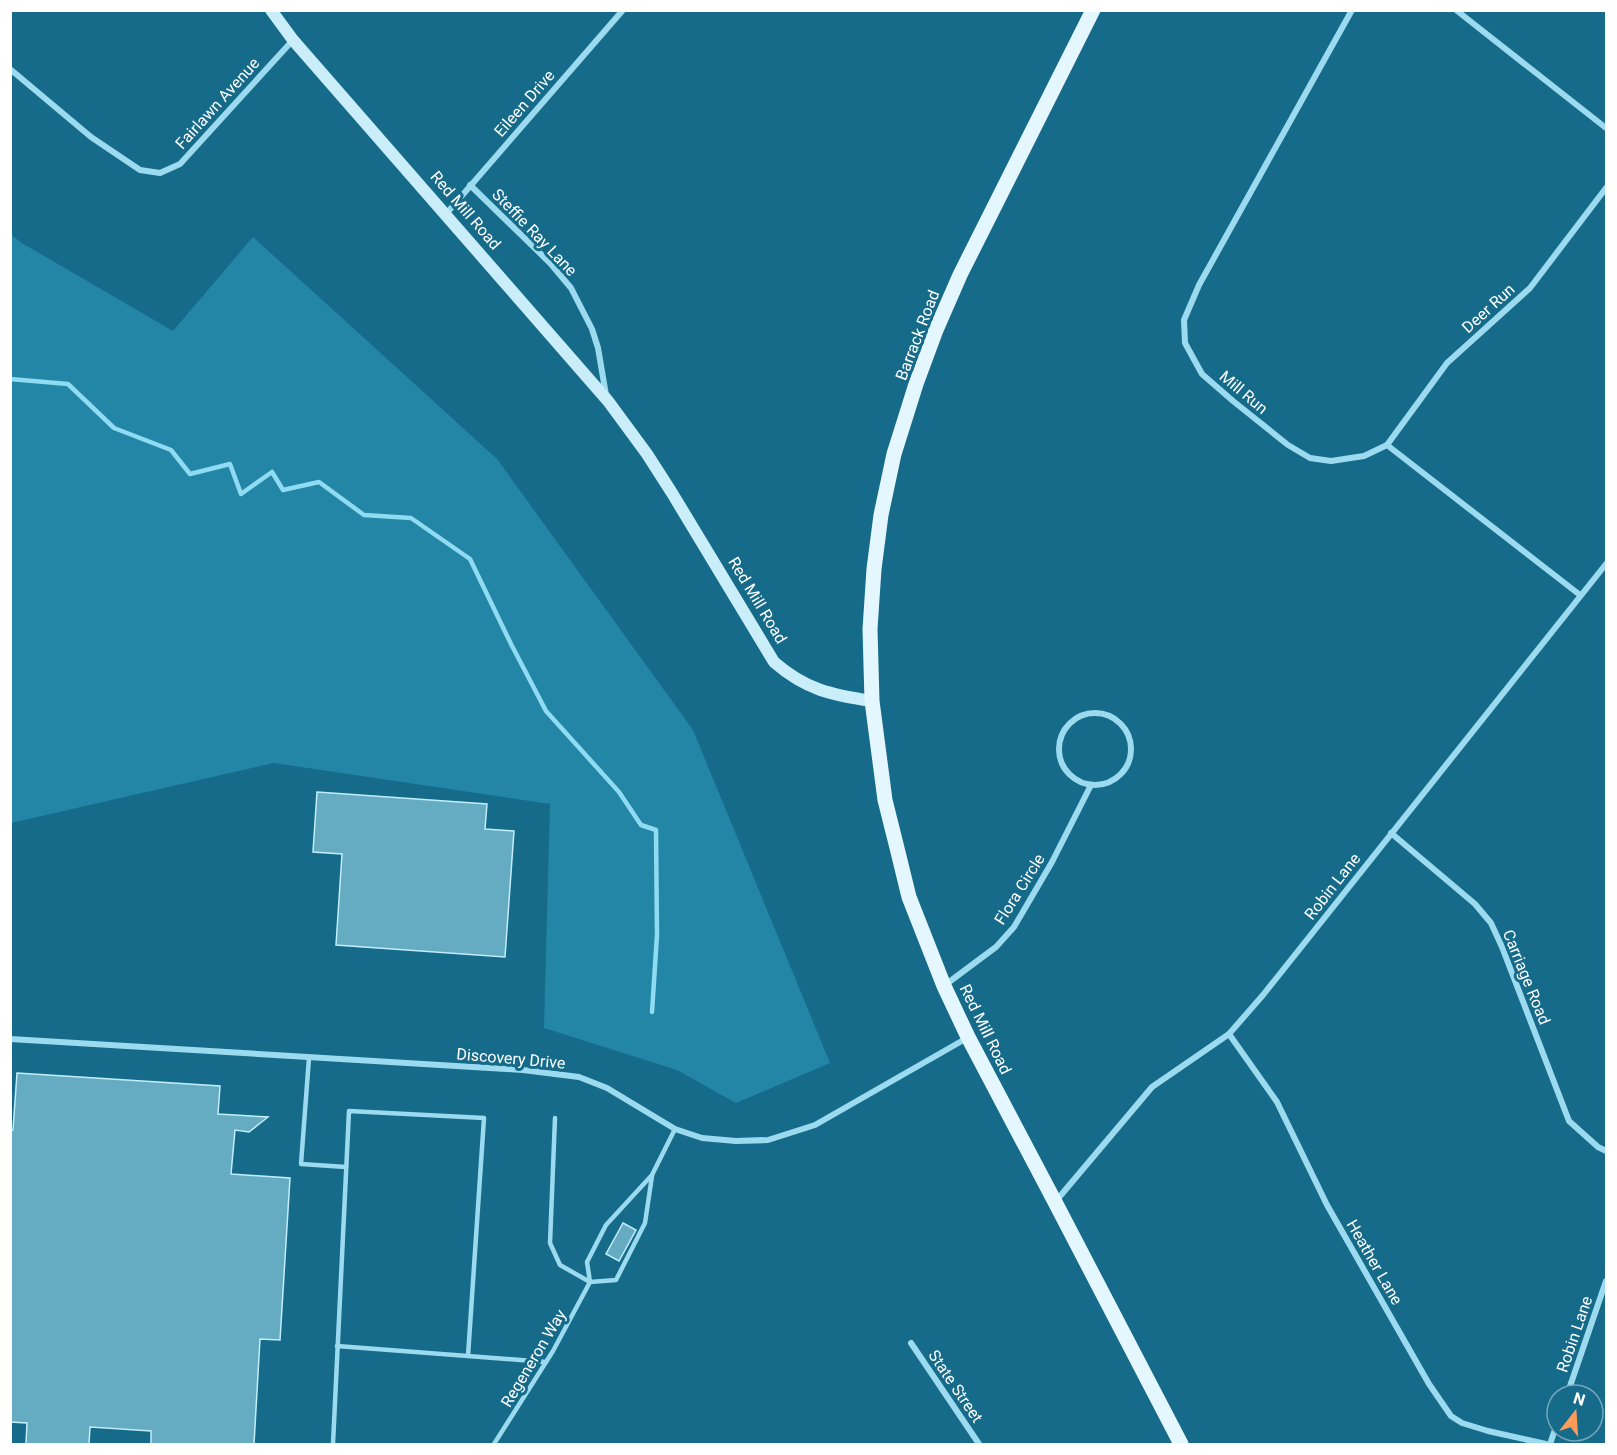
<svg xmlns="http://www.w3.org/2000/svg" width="1617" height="1455" font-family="Roboto,sans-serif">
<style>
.green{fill:#2486a7}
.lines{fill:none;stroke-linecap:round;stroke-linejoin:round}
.stream{stroke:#8edbf2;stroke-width:4.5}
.building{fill:#65abc2;stroke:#c2edfb;stroke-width:1.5}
.lane{stroke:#9cdbef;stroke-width:4.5}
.street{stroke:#9cdbef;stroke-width:6}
.secondary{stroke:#c9eefa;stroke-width:12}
.primary{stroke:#e4f7ff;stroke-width:15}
.labels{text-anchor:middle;stroke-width:6;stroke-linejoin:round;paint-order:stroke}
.street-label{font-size:16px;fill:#fff;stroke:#156b89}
</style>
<rect width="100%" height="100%" fill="#156b89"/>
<polygon class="green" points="10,234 22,243 173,331 253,237 497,459 693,730 830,1063 736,1103 677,1070 544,1028 550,804 274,763 11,823"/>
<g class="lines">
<polyline class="stream" points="10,379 68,384 114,428 171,450 190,474 230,464 241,494 272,472 283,490 319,482 364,515 411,518 470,559 511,644 546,711 619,792 641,825 656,830 657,935 652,1012"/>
</g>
<g class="building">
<polygon points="317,792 487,804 485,829 514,831 505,957 336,945 342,854 313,852"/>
<polygon points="17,1073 220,1086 218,1114 268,1117 249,1132 235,1130 231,1174 290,1178 280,1340 260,1339 254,1444 151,1444 151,1431 90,1427 89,1444 26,1444 27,1423 10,1422 10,1130 13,1130"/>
<polygon points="623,1223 636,1230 619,1261 606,1254"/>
</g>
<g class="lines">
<g class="lane">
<polyline points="309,1058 301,1164 346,1167"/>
<polyline points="555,1118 550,1243 560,1265 590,1282"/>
<polyline points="590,1282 616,1280 645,1223 652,1176"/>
<polyline points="337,1346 546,1362"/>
<polyline points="333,1444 349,1111 484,1118 468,1356"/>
<polyline points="494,1444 553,1351 590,1282 587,1262 606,1225 652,1175 675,1129"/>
</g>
<g class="street">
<polyline points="1352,10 1199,285 1184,320 1185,343 1202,374 1233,401 1288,445 1310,458 1331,461 1364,456 1387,445 1580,595"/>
<polyline points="1456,10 1606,128"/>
<polyline points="10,69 91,137 140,170 160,173 180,164 293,40"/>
<polyline points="470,185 550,263 571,288 592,329 598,348 606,395"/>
<polyline points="446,214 623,10"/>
<polyline points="1387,445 1447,363 1530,288 1606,188"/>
<circle cx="1095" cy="749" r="36"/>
<polyline points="1391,833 1475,904 1491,923 1502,947 1569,1121 1598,1147 1606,1151"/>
<polyline points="945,985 996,947 1014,927 1052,862 1091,785"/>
<polyline points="1229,1034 1277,1102 1327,1205 1429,1384 1451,1416 1462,1423 1488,1431 1546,1444"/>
<polyline points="10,1039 523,1070 579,1077 607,1088 675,1129 702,1138 736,1141 768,1140 815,1125 967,1038"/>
<polyline points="1056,1201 1152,1087 1229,1034 1263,995 1606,564"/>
<polyline points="911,1343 979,1444"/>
<polyline points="1567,1395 1606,1281"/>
<polyline points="1550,1444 1557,1424"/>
</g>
<path class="secondary" d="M 271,10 L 293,40 L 608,401 L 647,454 L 672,493 L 774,662 C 806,690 832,695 872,701"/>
<polyline class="primary" points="1093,10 960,275 936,330 916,384 894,454 881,515 874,569 870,629 872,701 885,800 898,852 909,897 944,986 968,1037 1055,1202 1181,1444"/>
</g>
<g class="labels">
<g class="street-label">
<text transform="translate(217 103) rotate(-48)" y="6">Fairlawn Avenue</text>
<text transform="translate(524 103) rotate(-49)" y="6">Eileen Drive</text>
<text transform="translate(466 210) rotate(49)" y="6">Red Mill Road</text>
<text transform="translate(535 232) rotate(46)" y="6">Steffie Ray Lane</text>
<text transform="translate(1488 308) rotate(-42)" y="6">Deer Run</text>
<text transform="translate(917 335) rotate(-69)" y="6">Barrack Road</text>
<text transform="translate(1244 392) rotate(40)" y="6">Mill Run</text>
<text transform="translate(758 600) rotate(59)" y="6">Red Mill Road</text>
<text transform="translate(1332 886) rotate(-52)" y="6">Robin Lane</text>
<text transform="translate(1019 889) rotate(-58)" y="6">Flora Circle</text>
<text transform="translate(1527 977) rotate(68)" y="6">Carriage Road</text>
<text transform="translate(986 1029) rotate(64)" y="6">Red Mill Road</text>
<text transform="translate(511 1058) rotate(5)" y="6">Discovery Drive</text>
<text transform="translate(1375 1262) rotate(60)" y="6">Heather Lane</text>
<text transform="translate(1574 1334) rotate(-71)" y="6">Robin Lane</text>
<text transform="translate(533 1358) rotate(-59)" y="6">Regeneron Way</text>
<text transform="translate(956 1386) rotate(56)" y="6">State Street</text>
</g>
</g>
<rect width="1617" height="1455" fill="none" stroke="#ffffff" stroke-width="24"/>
<g transform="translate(1575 1413) rotate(17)"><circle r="28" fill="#156b89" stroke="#73a6b8" stroke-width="1.5"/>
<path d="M0-4.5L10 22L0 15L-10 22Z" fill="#ff9c5a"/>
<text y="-9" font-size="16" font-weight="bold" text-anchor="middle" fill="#ffffff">N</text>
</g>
</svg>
